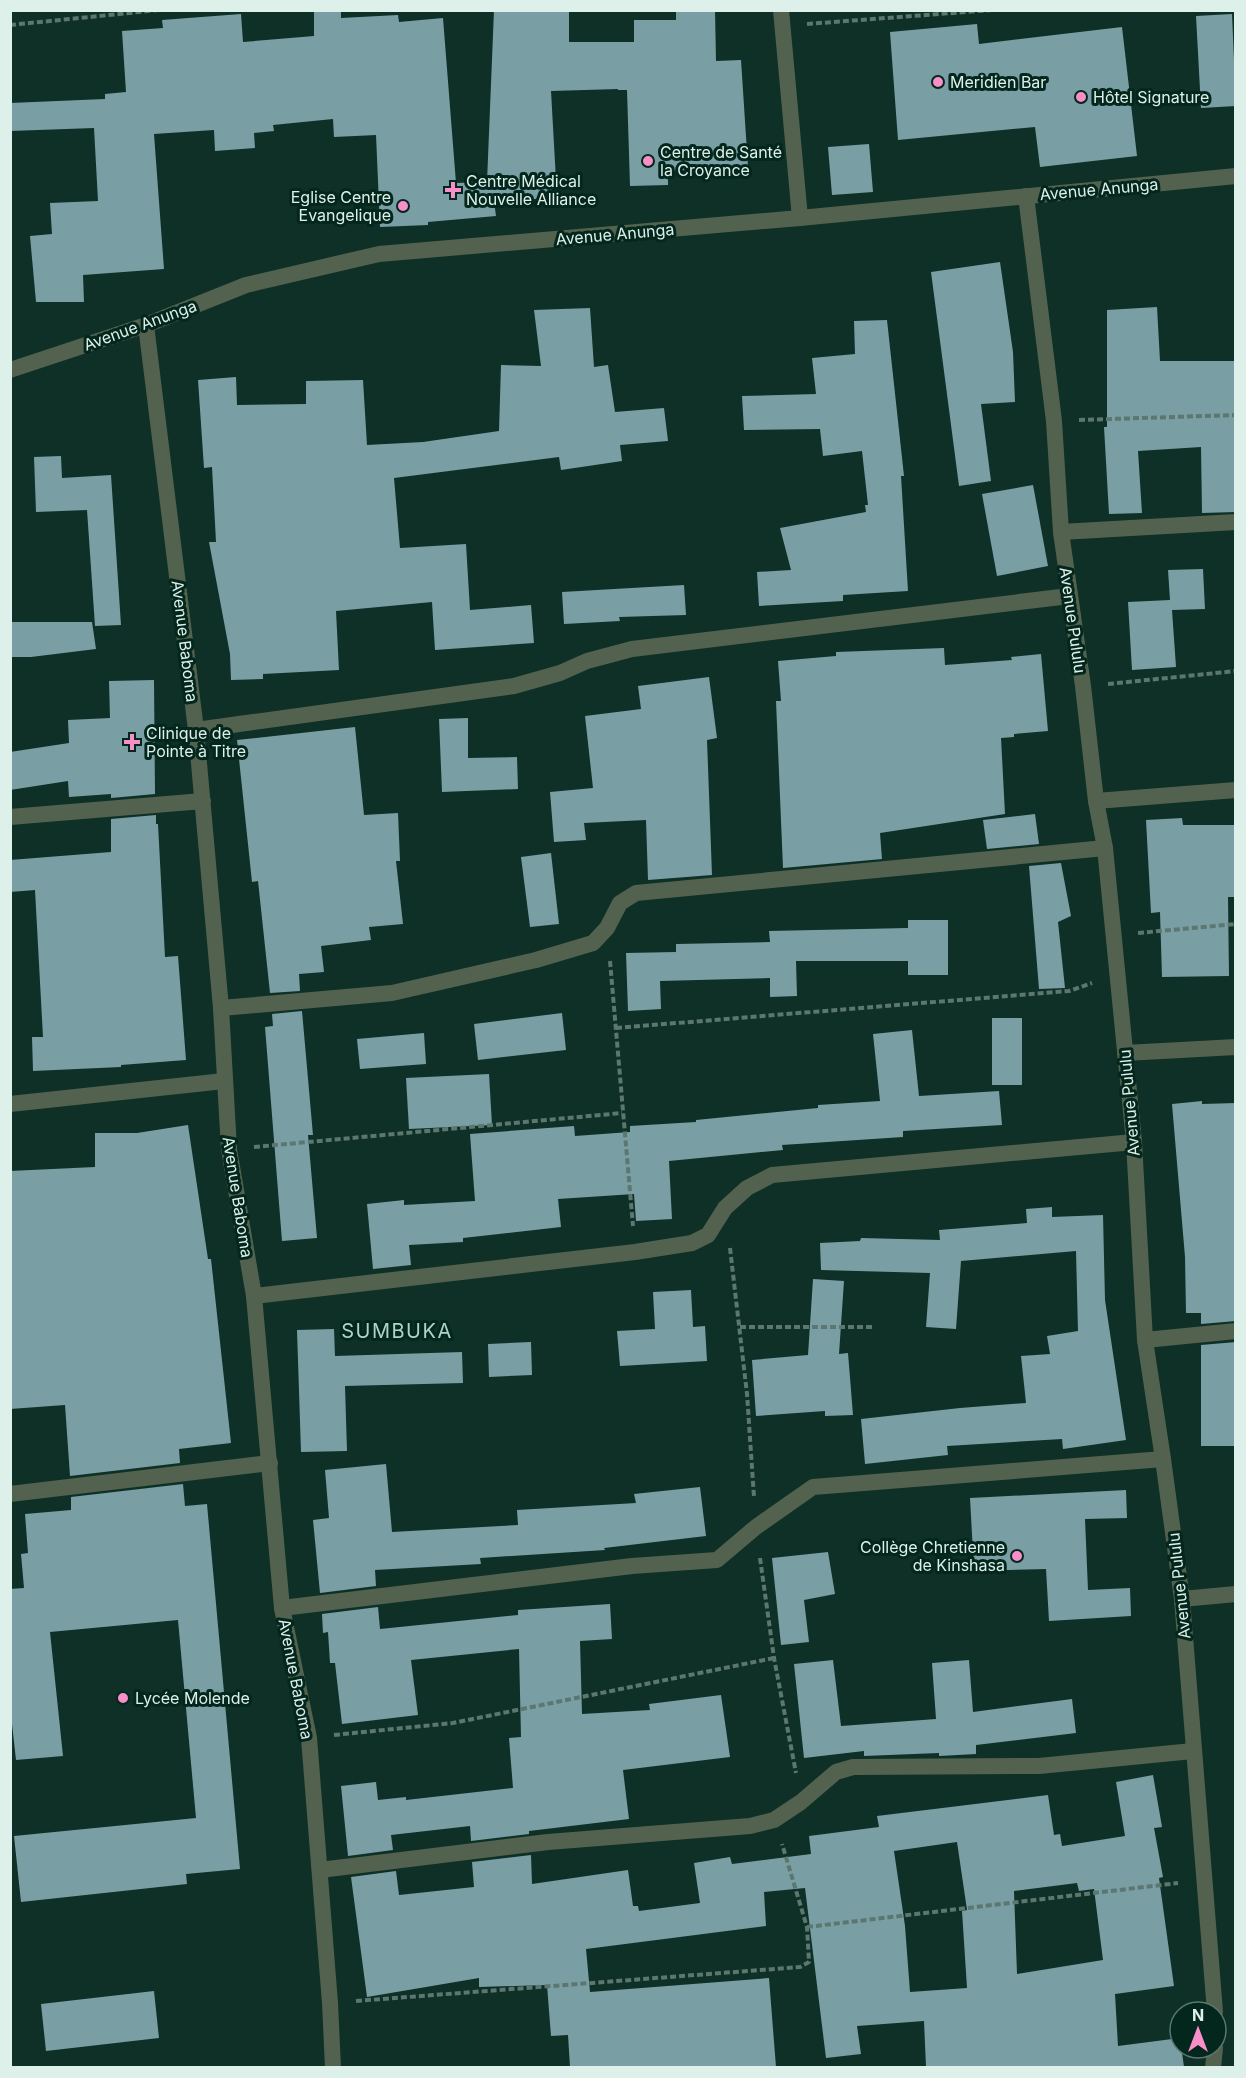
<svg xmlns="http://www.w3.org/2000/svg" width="1246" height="2078" font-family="Inter,sans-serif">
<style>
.building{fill:#799fa5;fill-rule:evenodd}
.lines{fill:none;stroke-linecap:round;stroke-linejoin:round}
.path{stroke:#5b776f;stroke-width:4;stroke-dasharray:6 3;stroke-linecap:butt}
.minor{stroke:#53624e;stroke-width:16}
.poi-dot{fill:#f98fc9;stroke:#03261d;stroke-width:2}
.labels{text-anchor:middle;stroke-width:6;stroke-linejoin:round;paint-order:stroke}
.poi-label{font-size:16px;fill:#ddf0e9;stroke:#03261d;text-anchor:start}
.street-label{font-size:16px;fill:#ddf0e9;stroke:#03261d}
.quarter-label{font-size:20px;letter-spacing:1.5px;fill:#aed3c6;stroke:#03261d}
</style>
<rect width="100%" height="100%" fill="#0e3027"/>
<g class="building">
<polygon points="314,10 341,10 341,18 398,15 399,22 443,18 456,183 487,182 494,10 569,10 569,42 634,42 634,20 676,20 676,10 715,10 716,61 741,60 748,167 668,171 668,185 630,186 627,90 618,90 618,89 551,91 557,198 494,201 496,216 428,222 428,225 380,227 376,135 334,137 333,119 273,125 274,131 254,133 255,148 215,151 214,130 154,134 164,269 83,275 84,302 36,302 30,236 52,234 50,203 98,201 94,128 10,131 10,103 105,99 105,94 126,92 122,31 163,28 162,20 241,14 243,42 314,36"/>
<polygon points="1232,14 1236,106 1201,108 1196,16"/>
<polygon points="977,24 979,44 1122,27 1137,156 1040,167 1035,127 898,140 890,32"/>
<polygon points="869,144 873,192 832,195 828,147"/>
<polygon points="1000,262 1013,352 1015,402 981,404 991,481 959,486 931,272"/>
<polygon points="1157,307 1160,361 1236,361 1236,512 1202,513 1201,447 1138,451 1142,513 1109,514 1104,427 1107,427 1107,310"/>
<polygon points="590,308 594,367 608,365 615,412 664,408 668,441 620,445 622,461 561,470 559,457 394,478 400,548 466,544 470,610 531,605 534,643 435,650 432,602 336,611 339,670 263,674 263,679 231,680 230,654 209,542 216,542 212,467 204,468 198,380 236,377 237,405 306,404 306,381 363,380 367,445 423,442 499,431 501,365 541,366 534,310"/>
<polygon points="887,320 904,476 901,476 908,591 843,595 843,601 759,606 757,572 791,570 780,528 866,512 865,505 868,505 862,451 823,456 820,429 744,430 742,396 816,394 812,358 855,354 854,321"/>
<polygon points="61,456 62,478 111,475 121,625 95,626 87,510 36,512 34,457"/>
<polygon points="1033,485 1048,566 997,576 982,494"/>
<polygon points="1203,569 1205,609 1172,610 1176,667 1132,670 1128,602 1170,600 1168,570"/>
<polygon points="684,585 686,615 619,617 620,621 564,624 562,592"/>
<polygon points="10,622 92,622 96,649 31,657 10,657"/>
<polygon points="944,648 945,665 1012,660 1011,657 1041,654 1048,731 1014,734 1014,737 1001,738 1005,814 880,833 882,859 783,868 776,701 781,701 778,661 836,656 836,652"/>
<polygon points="709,677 717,738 707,740 712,875 648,880 646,820 584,823 586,840 554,842 550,792 593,788 585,716 641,709 638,686"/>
<polygon points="154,680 155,794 111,798 111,794 69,797 68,781 10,790 10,752 69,743 68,720 110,718 109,681"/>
<polygon points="468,718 468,758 517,757 518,789 442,792 439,719"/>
<polygon points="355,727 364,815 398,813 400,861 396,861 403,924 369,927 371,940 321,946 324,972 299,974 300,991 270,993 258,881 252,882 237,740"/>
<polygon points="1035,814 1039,844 987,849 983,820"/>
<polygon points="156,815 156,824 158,824 165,957 178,956 186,1060 121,1065 121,1067 33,1071 32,1037 43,1037 35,890 10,892 10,860 111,852 111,819"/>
<polygon points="1182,818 1183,825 1236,825 1236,897 1228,897 1229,976 1162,977 1160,912 1151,913 1146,820"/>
<polygon points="551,853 559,924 530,927 521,857"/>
<polygon points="1061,863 1071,916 1058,922 1065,988 1039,989 1029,866"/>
<polygon points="908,920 948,920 948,975 908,975 908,961 796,961 797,996 770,997 770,978 660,981 661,1009 628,1011 626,953 676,952 676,944 770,942 769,931 908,928"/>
<polygon points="302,1011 313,1135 308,1135 317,1238 282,1241 265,1027 273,1026 272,1014"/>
<polygon points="562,1013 566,1050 478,1060 474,1024"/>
<rect x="992" y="1018" width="30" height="67"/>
<polygon points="912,1030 919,1096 999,1091 1002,1125 903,1131 903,1137 782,1145 783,1150 669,1161 672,1219 636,1221 634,1194 558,1199 561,1227 463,1238 463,1242 409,1245 411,1265 373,1269 367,1204 404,1200 404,1205 475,1201 470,1134 574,1126 575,1136 630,1132 630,1126 696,1122 696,1120 818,1108 818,1105 880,1101 873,1034"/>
<polygon points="424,1033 426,1064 360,1069 357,1039"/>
<polygon points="489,1074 492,1125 409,1129 406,1078"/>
<polygon points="1202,1101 1202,1104 1236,1103 1236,1321 1201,1324 1201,1313 1186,1313 1185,1257 1172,1104"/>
<polygon points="188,1125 208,1259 211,1259 231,1443 179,1449 180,1463 70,1476 65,1405 10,1409 10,1171 95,1167 95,1133 137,1133"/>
<polygon points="1052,1207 1052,1217 1103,1215 1105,1300 1126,1440 1063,1449 1062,1439 947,1446 948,1455 865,1464 861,1419 960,1408 1026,1403 1021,1356 1050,1354 1047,1336 1078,1331 1076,1251 961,1261 956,1329 926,1327 930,1273 821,1270 820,1243 860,1241 861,1238 940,1240 939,1230 1027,1223 1026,1209"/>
<polygon points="813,1279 844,1281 839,1354 848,1353 853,1415 825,1416 825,1411 756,1416 752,1360 808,1355"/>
<polygon points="691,1290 693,1327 705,1326 707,1361 620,1366 617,1331 655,1329 653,1292"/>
<polygon points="334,1329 335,1356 462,1352 463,1383 345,1386 347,1451 301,1452 297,1330"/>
<polygon points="531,1342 532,1375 489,1377 488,1344"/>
<polygon points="1236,1342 1236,1446 1201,1446 1201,1345"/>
<polygon points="386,1464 392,1532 518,1525 517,1510 636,1503 634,1494 700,1487 706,1536 604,1548 605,1550 480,1558 481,1564 375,1570 376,1586 320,1593 313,1520 329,1518 325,1470"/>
<polygon points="183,1484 185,1506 207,1504 240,1869 186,1874 187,1884 21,1902 14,1836 196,1818 178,1620 50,1632 63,1756 16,1760 10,1706 10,1589 24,1588 21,1554 28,1553 25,1514 71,1510 71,1497"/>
<polygon points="1126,1490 1127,1518 1085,1519 1088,1590 1130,1588 1131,1616 1049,1621 1046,1569 974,1571 970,1498"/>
<polygon points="828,1552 835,1594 804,1600 809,1642 781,1645 772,1558"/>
<polygon points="610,1604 612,1639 580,1641 582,1714 650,1710 649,1704 721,1695 730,1757 623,1770 629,1819 529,1831 529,1834 471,1841 470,1826 391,1835 393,1850 348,1856 341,1786 376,1782 378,1800 406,1797 406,1800 513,1788 509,1738 521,1737 519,1649 411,1660 418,1715 342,1724 335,1663 330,1663 328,1632 323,1633 322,1614 378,1607 380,1629 518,1615 518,1610"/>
<polygon points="833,1660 841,1726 936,1719 932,1663 969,1660 973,1712 1072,1699 1076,1733 976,1745 976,1754 939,1756 939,1753 864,1756 864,1751 804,1758 794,1664"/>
<path d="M 1153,1775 L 1162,1827 L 1154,1828 L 1163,1877 L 1159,1878 L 1174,1986 L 1115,1994 L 1118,2046 L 1180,2038 L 1184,2067 L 926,2067 L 924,2021 L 857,2026 L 861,2054 L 826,2058 L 805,1888 L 764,1892 L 766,1926 L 586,1949 L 590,1992 L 769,1978 L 776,2067 L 570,2067 L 568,2035 L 551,2036 L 547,1985 L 479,1987 L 479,1978 L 367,1997 L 351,1877 L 396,1871 L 399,1895 L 474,1887 L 472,1862 L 531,1855 L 532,1884 L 628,1870 L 633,1906 L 638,1906 L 639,1911 L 700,1903 L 694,1863 L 730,1857 L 732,1864 L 811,1854 L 809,1836 L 879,1827 L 877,1816 L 1048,1795 L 1054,1835 L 1060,1834 L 1062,1846 L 1125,1836 L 1116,1782 ZM 957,1842 L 967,1910 L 962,1911 L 967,1988 L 910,1992 L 905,1926 L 894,1851 ZM 1077,1883 L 1079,1891 L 1094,1889 L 1103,1960 L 1017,1974 L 1014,1891 Z"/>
<polygon points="154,1991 159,2038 46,2051 41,2004"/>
</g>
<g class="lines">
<g class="path">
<polyline points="807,24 992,10"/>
<polyline points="10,25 159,10"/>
<polyline points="1079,420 1236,415"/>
<polyline points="1108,684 1236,671"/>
<polyline points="1138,933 1236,924"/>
<polyline points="610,961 633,1226"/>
<polyline points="616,1028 1069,991 1092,983"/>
<polyline points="254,1147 622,1113"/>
<polyline points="730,1248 747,1394 754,1497"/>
<polyline points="740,1327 875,1327"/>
<polyline points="760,1558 774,1658 796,1773"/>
<polyline points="334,1735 453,1723 774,1658"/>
<polyline points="807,1927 1178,1883"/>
<polyline points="356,2001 800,1967 809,1962 807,1927 782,1844"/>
</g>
<g class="minor">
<polyline points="781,10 800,218"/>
<polyline points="1026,196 1054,421 1061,532 1083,686 1096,801 1105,848 1134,1142 1145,1340 1163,1459 1182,1599 1215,2012"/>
<polyline points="146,325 196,730 221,1008 229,1149 254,1296 282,1608 309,1738 330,2003 333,2068"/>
<polyline points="10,370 146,325 246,285 379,254 800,218 1236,176"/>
<polyline points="1061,532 1236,522"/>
<polyline points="196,730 514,686 560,673 587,661 632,649 1069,596"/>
<polyline points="1096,801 1236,790"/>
<polyline points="10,817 203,801"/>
<polyline points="221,1008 392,993 536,960 593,943 607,928 620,903 636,893 1105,848"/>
<polyline points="1125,1053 1236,1047"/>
<polyline points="10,1104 224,1081"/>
<polyline points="254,1296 635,1252 692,1243 708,1235 725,1208 747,1188 772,1175 1134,1142"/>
<polyline points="1145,1340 1236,1331"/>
<polyline points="10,1494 270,1463"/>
<polyline points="1182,1599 1236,1594"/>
<polyline points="282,1608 632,1566 717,1560 756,1527 813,1487 1163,1459"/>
<polyline points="320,1870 548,1842 750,1826 774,1820 801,1802 836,1772 853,1767 1039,1766 1193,1751"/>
<polyline points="1216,2022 1216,2040"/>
<polyline points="1213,2068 1215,2048"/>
</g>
</g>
<g class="poi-dot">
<circle cx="938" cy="82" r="6"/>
<circle cx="1081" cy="97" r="6"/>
<circle cx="648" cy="161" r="6"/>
<path d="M450 181h6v6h6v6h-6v6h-6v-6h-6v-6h6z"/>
<circle cx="403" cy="206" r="6"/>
<path d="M129 733h6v6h6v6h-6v6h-6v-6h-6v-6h6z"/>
<circle cx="1017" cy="1556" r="6"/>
<circle cx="123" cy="1698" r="6"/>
</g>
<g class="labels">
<g class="poi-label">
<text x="950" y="88">Meridien Bar</text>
<text x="1093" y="103">Hôtel Signature</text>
<text x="660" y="158">Centre de Santé<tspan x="660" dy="18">la Croyance</tspan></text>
<text x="466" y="187">Centre Médical<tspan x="466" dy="18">Nouvelle Alliance</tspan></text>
<text x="391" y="203" text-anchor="end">Eglise Centre<tspan x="391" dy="18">Evangelique</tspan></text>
<text x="146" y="739">Clinique de<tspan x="146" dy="18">Pointe à Titre</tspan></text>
<text x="1005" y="1553" text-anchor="end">Collège Chretienne<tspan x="1005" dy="18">de Kinshasa</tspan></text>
<text x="135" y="1704">Lycée Molende</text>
</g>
<g class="street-label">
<text transform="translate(1099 189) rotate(-5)" y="6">Avenue Anunga</text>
<text transform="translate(615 234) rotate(-5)" y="6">Avenue Anunga</text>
<text transform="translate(140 325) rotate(-20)" y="6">Avenue Anunga</text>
<text transform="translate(1073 620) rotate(82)" y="6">Avenue Pululu</text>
<text transform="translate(185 641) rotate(83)" y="6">Avenue Baboma</text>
<text transform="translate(1129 1103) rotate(-95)" y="6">Avenue Pululu</text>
<text transform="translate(238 1197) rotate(81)" y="6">Avenue Baboma</text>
<text transform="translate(1179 1586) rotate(-96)" y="6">Avenue Pululu</text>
<text transform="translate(296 1679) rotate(79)" y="6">Avenue Baboma</text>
</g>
<g class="quarter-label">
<text x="397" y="1338">SUMBUKA</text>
</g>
</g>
<rect width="1246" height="2078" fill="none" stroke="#ddf0e9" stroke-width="24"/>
<g transform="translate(1198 2030)"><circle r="28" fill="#03261d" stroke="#5a776f" stroke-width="1.5"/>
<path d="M0-4.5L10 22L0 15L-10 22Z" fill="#f98fc9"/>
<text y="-9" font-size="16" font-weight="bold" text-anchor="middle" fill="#ddf0e9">N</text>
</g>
</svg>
